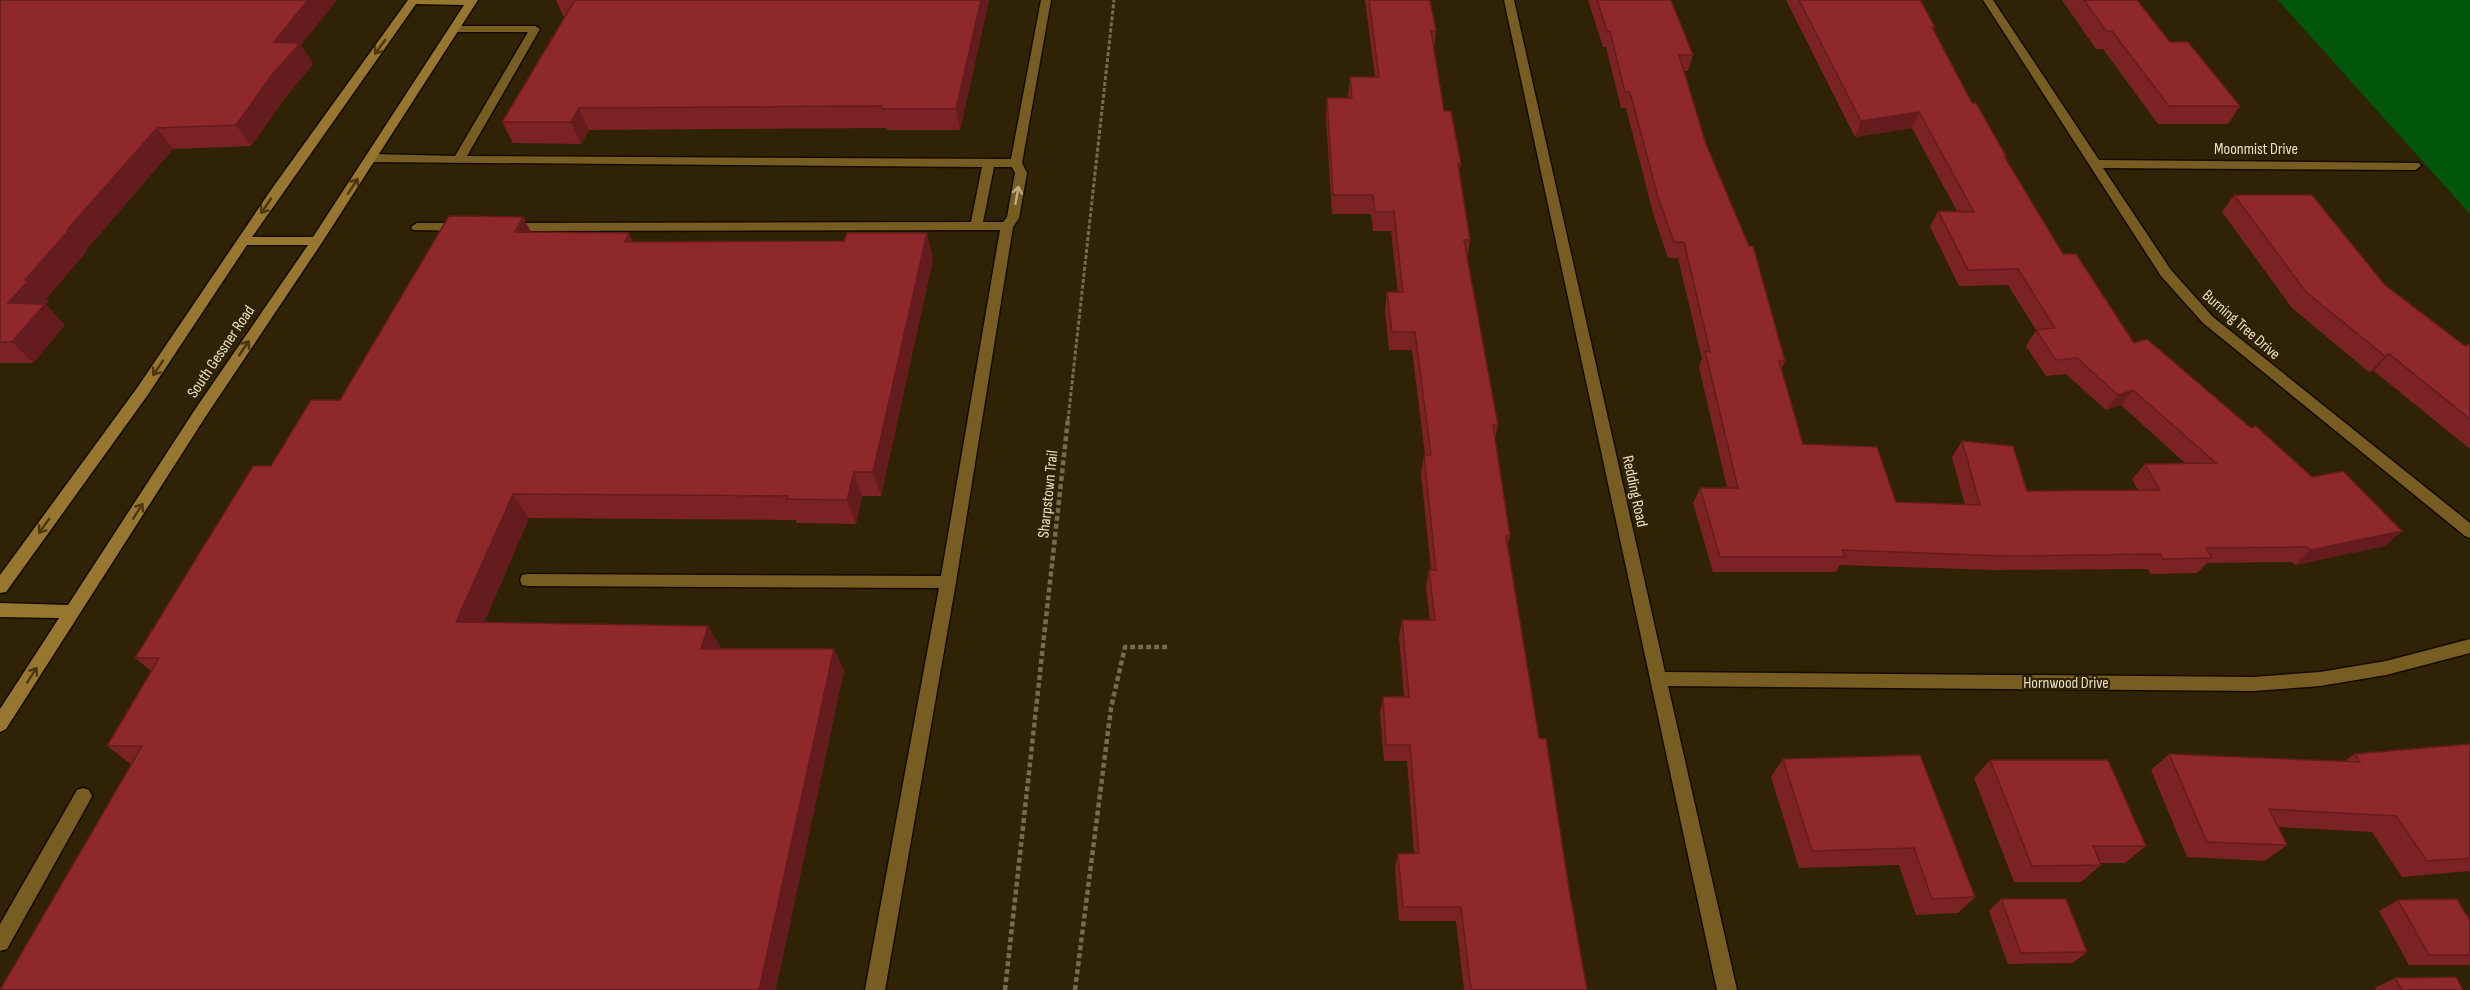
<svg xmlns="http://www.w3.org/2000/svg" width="2470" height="990" font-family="'Sofia Sans Condensed',sans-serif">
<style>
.green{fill:#02560b}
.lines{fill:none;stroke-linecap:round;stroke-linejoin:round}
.lane-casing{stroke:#140c00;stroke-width:3}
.street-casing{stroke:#140c00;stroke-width:3}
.secondary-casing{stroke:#140c00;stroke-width:3}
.path-far1{stroke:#786a4c;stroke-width:3;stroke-dasharray:4 2;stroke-linecap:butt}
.path{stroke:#786a4c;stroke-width:4.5;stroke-dasharray:5 3;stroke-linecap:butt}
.lane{fill:#785d23;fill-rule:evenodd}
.street{fill:#785d23;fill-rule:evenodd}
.secondary{fill:#97762f;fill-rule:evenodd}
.wall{fill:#7b2225}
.shaded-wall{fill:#641c1e}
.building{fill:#8f282b;stroke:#641c1e;stroke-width:1.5}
.oneway{stroke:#4a370f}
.oneway2{stroke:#bfac83}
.labels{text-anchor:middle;stroke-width:4.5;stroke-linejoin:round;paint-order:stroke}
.street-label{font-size:16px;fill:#efe0c3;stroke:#302204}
</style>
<rect width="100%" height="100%" fill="#302204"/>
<polygon class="green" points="2278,0 2470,0 2470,214"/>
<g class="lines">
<defs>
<g id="lane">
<path d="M 1041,0 L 1051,0 L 1022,163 L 1027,173 L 1019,218 L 1013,227 L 956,582 L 885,990 L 865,990 L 939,588 L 528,586 L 522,585 L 520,580 L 522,575 L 528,574 L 941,576 L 1000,230 L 507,231 L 501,227 L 507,223 L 971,222 L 982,167 L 371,162 L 365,158 L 371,154 L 455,156 L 528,32 L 454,32 L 449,29 L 454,26 L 535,26 L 540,29 L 467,156 L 1011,159 ZM 994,167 L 1012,167 L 1015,173 L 1007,217 L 1003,222 L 983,222 Z"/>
<polygon points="417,223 462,223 468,227 462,231 413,230 411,227"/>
<polygon points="83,788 89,790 92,796 89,802 7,949 0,951 0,924 77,790"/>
</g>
<g id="street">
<polygon points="1504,0 1514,0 1665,672 2253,677 2320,672 2386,661 2470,639 2470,653 2386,675 2320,686 2253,691 1668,686 1737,990 1717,990"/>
<polygon points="1983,0 1993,0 2099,160 2419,163 2421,166 2415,170 2103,168 2171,270 2213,317 2470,523 2470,538 2465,536 2203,323 2161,276"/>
</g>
<path id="secondary" d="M 408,0 L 478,0 L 321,244 L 206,416 L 6,729 L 0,732 L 0,709 L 59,618 L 0,617 L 0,603 L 68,605 L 196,408 L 308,245 L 247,245 L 147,396 L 6,592 L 0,593 L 0,575 L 137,388 L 273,187 ZM 416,4 L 464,5 L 313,237 L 252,237 Z"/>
</defs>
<use href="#lane" class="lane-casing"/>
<use href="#street" class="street-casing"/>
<use href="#secondary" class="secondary-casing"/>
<polyline class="path-far1" points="1068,420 1114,0"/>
<g class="path">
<polyline points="1005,990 1068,419"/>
<polyline points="1075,990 1111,708 1125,647 1169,647"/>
</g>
<use href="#lane" class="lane"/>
<use href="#street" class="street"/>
<use href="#secondary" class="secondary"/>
</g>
<g class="wall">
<polygon points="0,0 335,0 336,1 301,45 313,64 285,98 251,146 173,149 86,250 87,251 46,299 49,301 46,305 65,325 33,363 0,363"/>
<polygon points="556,0 989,0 960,130 887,130 886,128 589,130 581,144 513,143 502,122 565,16 563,16"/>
<polygon points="1365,0 1430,0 1436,31 1434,48 1444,111 1461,164 1459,172 1470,240 1467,258 1498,425 1495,438 1510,536 1508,545 1539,738 1569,889 1587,990 1464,990 1456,921 1399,921 1395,868 1398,854 1414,853 1407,761 1384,761 1380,713 1383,697 1404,697 1399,637 1402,620 1430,620 1426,587 1429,570 1431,570 1421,473 1424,455 1425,455 1412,350 1389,350 1385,311 1387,292 1398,292 1391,231 1373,231 1371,214 1332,214 1326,117 1327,98 1348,98 1350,77 1375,77"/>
<polygon points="1588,0 1671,0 1693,55 1688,71 1684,71 1706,144 1785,361 1781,370 1803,444 1896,502 1965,505 1952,457 1962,441 2027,491 2138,490 2132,479 2145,464 2186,464 2121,405 2106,410 2066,374 2046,376 2026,346 2036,330 2008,285 1959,286 1930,227 1938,211 1957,211 1912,128 1855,137 1786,0 1920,0 1935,27 1934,30 1972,103 2006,156 2005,158 2063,254 2134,343 2385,546 2295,565 2292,562 2207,563 2197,573 2150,574 2148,569 1994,570 1840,565 1836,572 1713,572 1693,503 1700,488 1727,488 1699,367 1702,359 1678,258 1668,258 1653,213 1626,108 1621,108 1606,47 1603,47"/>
<polygon points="2062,0 2137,0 2170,42 2240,106 2228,124 2158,124 2103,49 2096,49"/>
<polygon points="2234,195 2385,285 2465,346 2470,344 2470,449 2374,371 2369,372 2292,308 2222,212"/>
<polygon points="523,217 531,232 629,233 633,242 844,241 927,233 933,259 881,496 862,496 856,524 797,523 796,520 529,518 484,623 708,626 721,649 834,649 844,671 132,765 107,746 151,671 135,658 271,466 340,400"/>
<polygon points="2470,744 2470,871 2402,877 2372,832 2278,827 2287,845 2265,861 2187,857 2151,770 2169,754 2344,762 2354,754"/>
<polygon points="1920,755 1975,897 1958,913 1916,915 1899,865 1799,868 1771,777 1783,759"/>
<polygon points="1990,760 2146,846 2125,863 2100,863 2101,865 2081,882 2014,882 1974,778"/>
<polygon points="2001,899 2087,952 2073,963 2008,964 1989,911"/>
<polygon points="2398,900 2470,921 2470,965 2409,965 2379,911"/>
<polygon points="2395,978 2463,990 2376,990 2375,988"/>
</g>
<g class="shaded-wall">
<polygon points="308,0 335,0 336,1 301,45 313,64 285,98 251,146 236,125 274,42"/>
<polygon points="981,0 989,0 960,130 956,109"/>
<polygon points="579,108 589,130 581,144 571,122"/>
<polygon points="1919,112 1912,128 1855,137 1861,121"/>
<polygon points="157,128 173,149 86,250 87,251 46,299 49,301 46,305 65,325 33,363 12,342 8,303 25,280 67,230"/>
<polygon points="523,217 536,242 515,232"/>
<polygon points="629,233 640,259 625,242"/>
<polygon points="927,233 933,259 881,496 873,472"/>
<polygon points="2389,354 2374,371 2369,372 2385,356"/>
<polygon points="2133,390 2121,405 2106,410 2118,395"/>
<polygon points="854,472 862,496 856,524 847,500"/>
<polygon points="513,494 529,518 474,645 456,622"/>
<polygon points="2402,531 2385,546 2295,565 2310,550"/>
<polygon points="708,626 721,648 714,672 701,649"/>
<polygon points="834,649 844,671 776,990 759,990"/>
</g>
<g class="building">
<polygon points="0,0 308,0 274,42 300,43 271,76 236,125 157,128 67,230 69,230 25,280 29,280 8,303 45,304 12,342 0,342"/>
<polygon points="575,0 981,0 956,109 882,109 882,106 579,108 571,122 502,122"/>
<polygon points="1369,0 1430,0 1436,31 1431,31 1444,111 1451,111 1461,164 1458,164 1470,240 1464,240 1498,425 1493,425 1510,536 1506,536 1539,738 1546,739 1569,889 1587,990 1471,990 1461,907 1403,907 1398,854 1419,853 1410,745 1386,745 1383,697 1409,697 1402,620 1435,620 1429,570 1436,570 1424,455 1431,455 1415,332 1392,332 1387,292 1403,292 1394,212 1375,212 1373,195 1333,195 1327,98 1352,98 1350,77 1379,77"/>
<polygon points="1597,0 1671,0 1693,55 1679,55 1706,144 1749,246 1753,246 1785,361 1779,361 1803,444 1877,447 1896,502 1980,505 1962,441 2013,446 2027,491 2160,490 2145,464 2216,463 2133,390 2118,395 2077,358 2056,360 2036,330 2055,328 2018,269 1968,270 1938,211 1974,212 1919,112 1861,121 1799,0 1920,0 1935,27 1932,27 1972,103 1976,103 2006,156 2004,156 2063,254 2076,254 2134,343 2147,339 2251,428 2256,426 2312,477 2343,471 2402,531 2310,550 2307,547 2206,548 2212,558 2163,559 2161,554 2006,556 1842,550 1845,557 1720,557 1700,488 1738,488 1705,351 1710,352 1684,242 1674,242 1658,197 1630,92 1625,92 1610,31 1607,31"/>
<polygon points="2084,0 2137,0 2170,42 2188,42 2240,106 2169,106 2112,31 2106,31"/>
<polygon points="2234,195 2312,195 2385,285 2465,346 2470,344 2470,419 2389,354 2385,356 2306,292"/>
<polygon points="449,216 523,217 515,232 629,233 625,242 844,241 847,233 927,233 873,472 854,472 847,500 787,499 788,496 513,494 456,622 708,626 701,649 834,649 759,990 0,990 142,746 107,746 159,658 135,658 253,466 271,466 311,400 340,400"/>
<polygon points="2470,744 2470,858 2427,861 2396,816 2269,809 2287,845 2207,842 2169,754 2360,762 2354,754"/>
<polygon points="1920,755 1975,897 1932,899 1914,848 1812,851 1783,759"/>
<polygon points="1990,760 2108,760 2146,846 2093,846 2101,865 2032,866"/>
<polygon points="2001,899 2066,899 2087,952 2021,953"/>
<polygon points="2457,899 2470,921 2470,955 2429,955 2398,900"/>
<polygon points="2456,977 2463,990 2402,990 2395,978"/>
</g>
<defs><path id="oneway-shaft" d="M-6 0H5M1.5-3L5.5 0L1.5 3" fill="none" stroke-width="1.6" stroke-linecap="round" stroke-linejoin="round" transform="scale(1.5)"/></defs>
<g class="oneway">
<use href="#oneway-shaft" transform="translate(380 47) rotate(126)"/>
<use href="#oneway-shaft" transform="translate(353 186) rotate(-57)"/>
<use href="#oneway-shaft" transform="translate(266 206) rotate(124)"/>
<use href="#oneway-shaft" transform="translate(244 348) rotate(-56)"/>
<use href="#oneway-shaft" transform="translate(158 368) rotate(124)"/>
<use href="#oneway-shaft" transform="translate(138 511) rotate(-58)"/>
<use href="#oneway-shaft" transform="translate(44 526) rotate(126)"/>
<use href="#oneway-shaft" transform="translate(32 675) rotate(-57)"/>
</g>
<use class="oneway2" href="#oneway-shaft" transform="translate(1017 195) rotate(-80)"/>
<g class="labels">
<g class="street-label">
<text x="2256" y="154">Moonmist Drive</text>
<text transform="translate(2242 324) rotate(41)" y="6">Burning Tree Drive</text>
<text transform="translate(220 351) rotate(-56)" y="6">South Gessner Road</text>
<text transform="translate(1636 491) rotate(78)" y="6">Redding Road</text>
<text transform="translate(1047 494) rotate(-84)" y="6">Sharpstown Trail</text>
<text x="2066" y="688">Hornwood Drive</text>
</g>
</g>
</svg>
